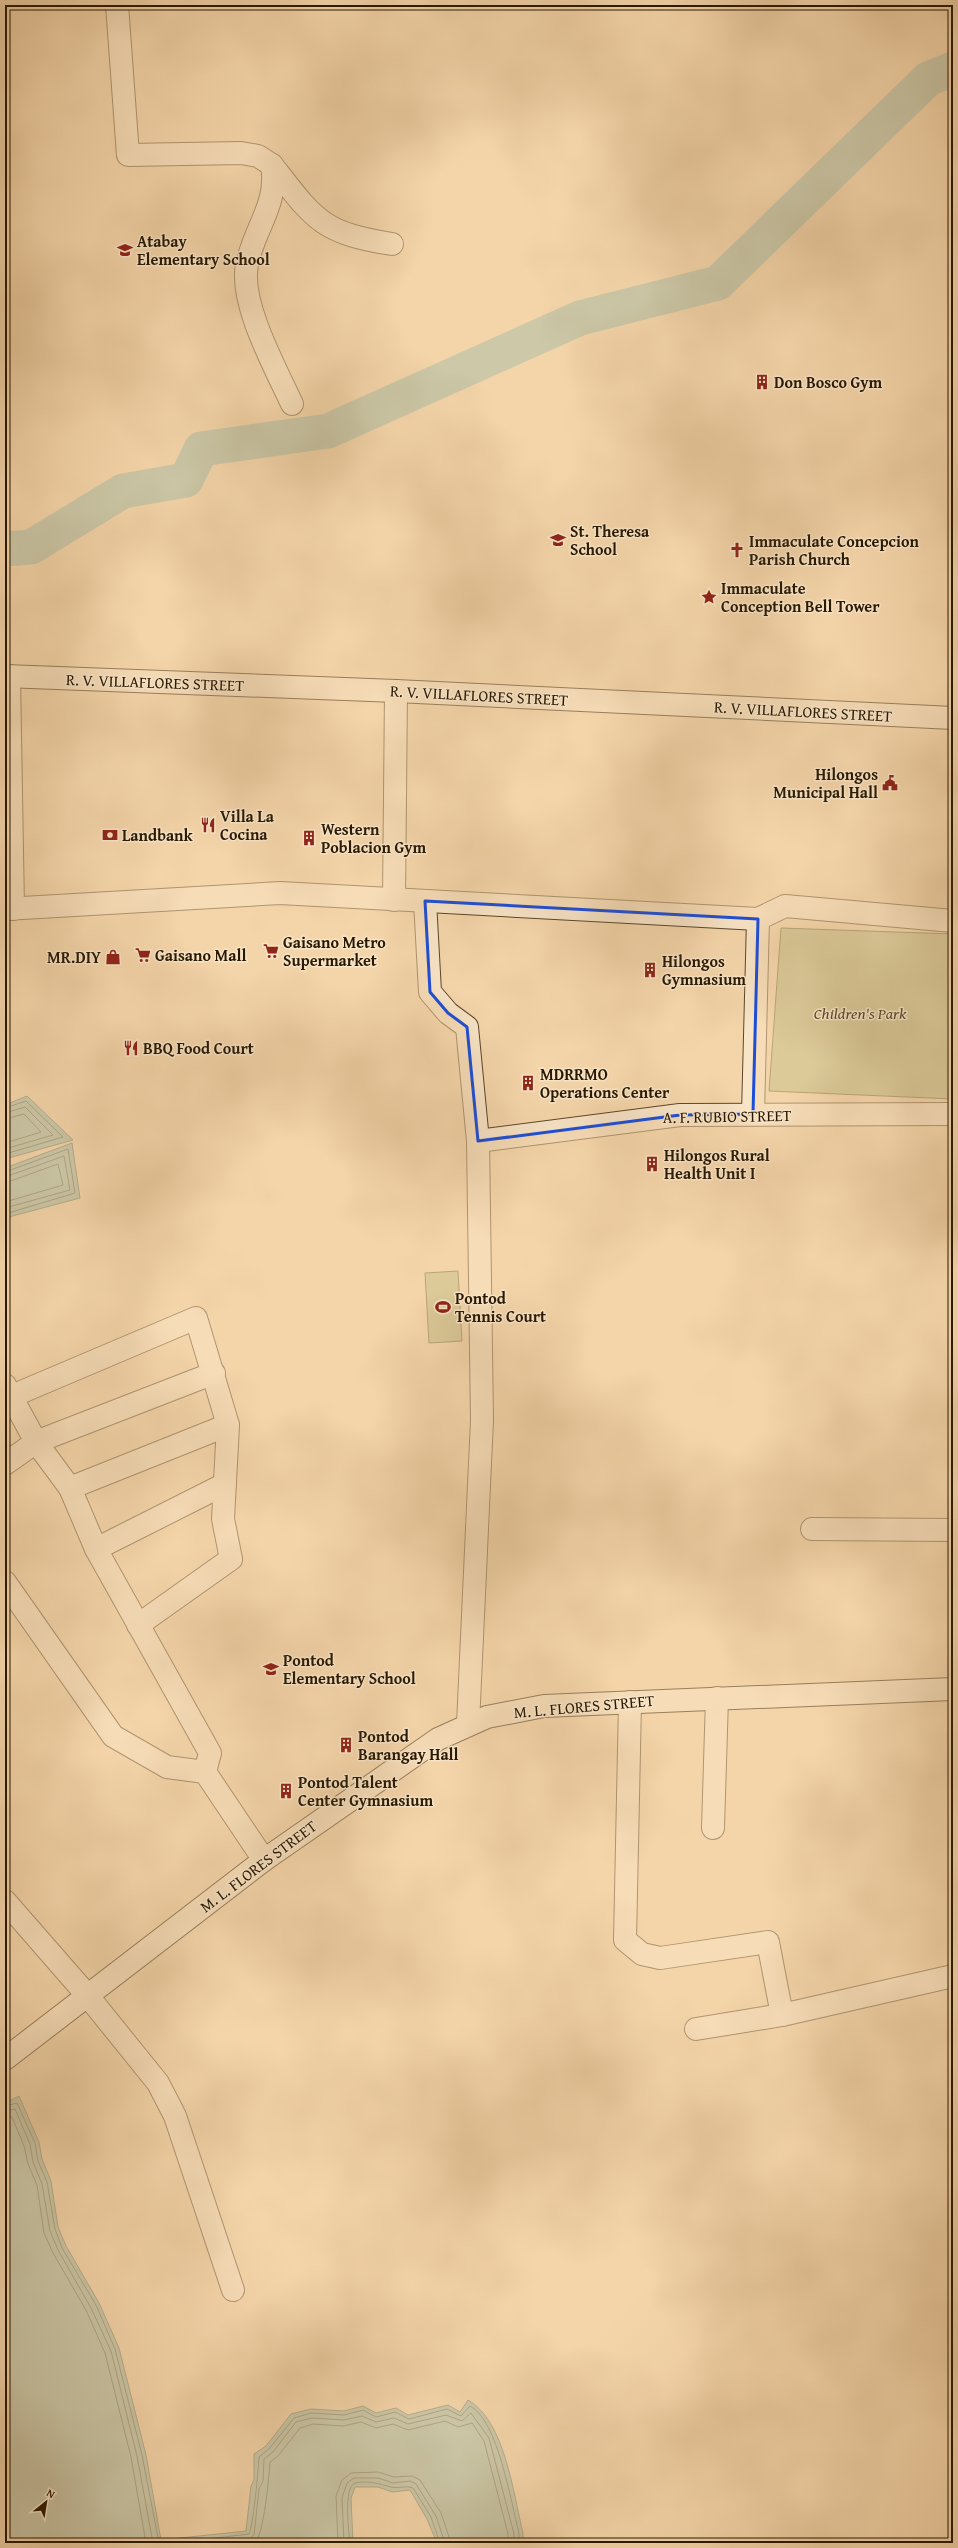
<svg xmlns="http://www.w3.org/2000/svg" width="958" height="2548" font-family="'Gentium Book Plus',serif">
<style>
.green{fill:#bfbc85;stroke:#746a42}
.water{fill:#9cb9a7;stroke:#6e7964}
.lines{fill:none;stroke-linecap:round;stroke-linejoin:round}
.shore{stroke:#626854;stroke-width:1}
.river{stroke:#9cb9a7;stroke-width:35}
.street-casing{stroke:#5c472a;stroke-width:24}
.secondary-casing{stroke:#291800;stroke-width:24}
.street{stroke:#f8e4c7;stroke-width:22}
.secondary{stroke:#f8e4c7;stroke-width:22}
.marked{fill:none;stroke:#1d4ed8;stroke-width:3;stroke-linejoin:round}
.labels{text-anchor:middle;stroke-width:3;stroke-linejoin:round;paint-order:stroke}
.poi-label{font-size:16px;font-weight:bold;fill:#291800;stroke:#f8e4c7;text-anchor:start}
.street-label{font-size:16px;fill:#291800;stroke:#f8e4c7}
.park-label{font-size:16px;font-style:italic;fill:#564928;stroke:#f8e4c7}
</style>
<rect width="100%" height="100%" fill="#f4d5a9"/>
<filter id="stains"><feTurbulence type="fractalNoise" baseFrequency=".005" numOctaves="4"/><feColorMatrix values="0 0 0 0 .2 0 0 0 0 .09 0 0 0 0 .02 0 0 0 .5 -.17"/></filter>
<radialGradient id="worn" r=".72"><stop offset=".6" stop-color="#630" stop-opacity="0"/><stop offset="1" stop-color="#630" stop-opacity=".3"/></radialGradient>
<g class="green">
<polygon points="781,928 953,934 953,1099 769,1091"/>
<polygon points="458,1271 462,1341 429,1343 425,1273"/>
</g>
<g class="water">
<polygon points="27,1096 73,1140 5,1159 5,1105"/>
<polygon points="72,1143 80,1198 5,1218 5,1168"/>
<path d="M 19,2096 L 39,2142 L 42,2159 L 51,2181 L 58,2227 L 66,2246 L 99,2303 L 119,2348 L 146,2455 L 161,2540 L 246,2531 L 251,2486 L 254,2480 L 254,2454 L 266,2446 L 291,2414 L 311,2409 L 344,2411 L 363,2406 L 376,2413 L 396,2408 L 408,2415 L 448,2405 L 460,2412 L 468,2400 C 505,2421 513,2493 523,2533 L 523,2543 L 437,2543 L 427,2519 L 410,2490 L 392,2492 L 378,2487 L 355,2487 L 351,2498 L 353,2543 L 5,2543 L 5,2103 Z"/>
</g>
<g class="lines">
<g class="shore">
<polyline points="5,1108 26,1101 63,1137 5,1154"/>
<polyline points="5,1113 25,1107 53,1135 5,1149"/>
<polyline points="5,1119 24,1114 41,1132 5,1143"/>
<polyline points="5,1172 68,1149 75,1193 5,1214"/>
<polyline points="5,1177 64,1156 70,1190 5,1208"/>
<polyline points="5,1183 58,1164 63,1185 5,1202"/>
<polyline points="5,2106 17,2103 35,2143 38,2161 47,2182 55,2229 62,2248 96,2305 115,2349 142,2455 159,2543"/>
<polyline points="5,2111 15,2109 30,2144 33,2162 42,2184 50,2231 58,2250 91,2308 111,2351 137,2456 153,2543"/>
<polyline points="5,2117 12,2117 24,2146 28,2164 37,2185 44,2233 53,2253 86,2310 105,2353 131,2457 146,2543"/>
<path d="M 174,2543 L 249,2534 C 254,2521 258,2472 259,2457 L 269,2449 L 294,2418 L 311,2413 L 344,2415 L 363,2410 L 376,2417 L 395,2412 L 409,2419 L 447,2409 L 461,2416 L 470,2406 C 498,2420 511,2503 519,2533 L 519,2543"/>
<polyline points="220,2543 248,2540 254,2535 259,2489 263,2481 264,2459 273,2452 296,2422 312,2418 344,2420 362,2416 376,2422 394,2418 408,2424 446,2415 462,2421 471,2413 489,2438 514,2534 514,2543"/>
<path d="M 255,2543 C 264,2535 269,2476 270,2462 L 278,2456 L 300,2428 L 313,2424 L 343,2426 L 361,2422 L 376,2428 L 393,2424 L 408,2430 L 445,2421 L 458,2427 L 472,2423 L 484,2441 L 508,2534 L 508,2543"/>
<polyline points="338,2543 336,2496 342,2480 351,2473 378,2472 394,2477 412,2476 420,2480 441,2513 451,2543"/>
<polyline points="344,2543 342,2498 347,2483 354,2478 378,2478 393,2483 410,2481 416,2484 436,2516 445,2543"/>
<path d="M 350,2543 C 349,2533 343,2487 355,2483 C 367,2480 380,2484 391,2487 C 398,2489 406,2485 413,2488 L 431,2517 L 440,2543"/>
</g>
<polyline class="river" points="5,549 31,547 123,491 186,480 201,449 328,431 580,318 718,283 928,79 953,69"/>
<defs>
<g id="street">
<path d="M 117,5 L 128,155 L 241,153 L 258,156 L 272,165 C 279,203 254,229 247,264 C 239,303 276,369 292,404"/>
<path d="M 272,165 C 314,219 321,233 392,244"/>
<polyline points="9,676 13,909"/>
<polyline points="394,900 396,691"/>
<polyline points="425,901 430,992 448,1013 467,1027 478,1141 482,1420 468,1724"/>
<polyline points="5,909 280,893 758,919 785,906 953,921"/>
<polyline points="753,1114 758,919"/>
<polyline points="478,1141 680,1115 953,1114"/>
<polyline points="5,1385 36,1442 70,1488 96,1549 210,1753 205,1772"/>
<polyline points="5,1399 196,1318 228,1425 223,1519 231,1559 138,1625"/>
<polyline points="5,1464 36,1442 214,1373"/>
<polyline points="70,1488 228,1425"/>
<polyline points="812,1529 953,1530"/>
<polyline points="96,1549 225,1484"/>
<polyline points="5,1582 113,1736 167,1767 205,1772 264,1860"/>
<polyline points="630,1702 625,1940 642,1954 660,1958 768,1942 782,2015"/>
<polyline points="713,1828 717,1698"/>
<polyline points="5,1901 87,1995 158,2083 175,2116 233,2290"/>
<polyline points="696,2029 782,2015 953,1976"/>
</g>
<g id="secondary">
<polyline points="5,676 396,691 953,718"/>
<polyline points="5,2059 264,1860 438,1739 487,1717 544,1706 953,1689"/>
</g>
</defs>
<use href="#street" class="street-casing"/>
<use href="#secondary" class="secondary-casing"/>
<use href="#street" class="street"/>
<use href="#secondary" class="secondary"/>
</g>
<path d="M0 0H958V2548H0ZM 425,901 L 758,919 L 753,1114 L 680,1115 L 478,1141 L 467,1027 L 448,1013 L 430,992 Z" fill="#f4d5a9" fill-opacity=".55" fill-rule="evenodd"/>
<path class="marked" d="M 425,901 L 758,919 L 753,1114 L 680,1115 L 478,1141 L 467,1027 L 448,1013 L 430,992 Z"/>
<defs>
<symbol id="school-bare" viewBox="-9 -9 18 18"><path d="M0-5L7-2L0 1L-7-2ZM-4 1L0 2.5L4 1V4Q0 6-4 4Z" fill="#8f2418" stroke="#f8e4c7" stroke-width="2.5" paint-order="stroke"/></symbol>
<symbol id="building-bare" viewBox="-9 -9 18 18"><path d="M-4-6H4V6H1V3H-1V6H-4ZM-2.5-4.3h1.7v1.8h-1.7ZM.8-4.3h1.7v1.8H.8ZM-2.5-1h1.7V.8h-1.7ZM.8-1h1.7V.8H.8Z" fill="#8f2418" stroke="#f8e4c7" stroke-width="2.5" paint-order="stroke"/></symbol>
<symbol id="church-bare" viewBox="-9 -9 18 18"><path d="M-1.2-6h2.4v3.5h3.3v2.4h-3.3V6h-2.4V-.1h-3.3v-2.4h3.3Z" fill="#8f2418" stroke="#f8e4c7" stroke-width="2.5" paint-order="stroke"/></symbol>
<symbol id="sight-bare" viewBox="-9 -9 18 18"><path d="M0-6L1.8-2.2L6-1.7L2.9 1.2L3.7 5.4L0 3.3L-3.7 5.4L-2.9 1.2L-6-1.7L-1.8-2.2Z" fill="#8f2418" stroke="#f8e4c7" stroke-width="2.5" paint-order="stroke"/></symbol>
<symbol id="civic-bare" viewBox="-9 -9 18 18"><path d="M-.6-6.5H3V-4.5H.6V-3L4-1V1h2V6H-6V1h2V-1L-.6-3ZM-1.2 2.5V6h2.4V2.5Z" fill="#8f2418" stroke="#f8e4c7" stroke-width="2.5" paint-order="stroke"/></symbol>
<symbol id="restaurant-bare" viewBox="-9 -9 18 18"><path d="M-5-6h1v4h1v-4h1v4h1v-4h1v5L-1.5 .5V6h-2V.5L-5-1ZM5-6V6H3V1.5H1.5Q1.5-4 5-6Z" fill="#8f2418" stroke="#f8e4c7" stroke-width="2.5" paint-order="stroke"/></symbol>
<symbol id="bank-bare" viewBox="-9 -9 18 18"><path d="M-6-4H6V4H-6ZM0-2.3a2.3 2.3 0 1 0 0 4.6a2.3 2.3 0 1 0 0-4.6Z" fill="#8f2418" stroke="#f8e4c7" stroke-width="2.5" paint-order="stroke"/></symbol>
<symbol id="supermarket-bare" viewBox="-9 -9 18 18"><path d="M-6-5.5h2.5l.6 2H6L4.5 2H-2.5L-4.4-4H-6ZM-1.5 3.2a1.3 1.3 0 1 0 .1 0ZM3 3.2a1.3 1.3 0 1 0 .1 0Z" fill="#8f2418" stroke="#f8e4c7" stroke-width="2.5" paint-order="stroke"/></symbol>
<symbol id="shop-bare" viewBox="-9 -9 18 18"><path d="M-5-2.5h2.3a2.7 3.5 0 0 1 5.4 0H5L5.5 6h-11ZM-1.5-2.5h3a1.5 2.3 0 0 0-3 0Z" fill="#8f2418" stroke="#f8e4c7" stroke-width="2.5" paint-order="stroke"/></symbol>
<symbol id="stadium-bare" viewBox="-9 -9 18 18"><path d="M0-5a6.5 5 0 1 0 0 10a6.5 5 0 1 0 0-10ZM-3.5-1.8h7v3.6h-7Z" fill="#8f2418" stroke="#f8e4c7" stroke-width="2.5" paint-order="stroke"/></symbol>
</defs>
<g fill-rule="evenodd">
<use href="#school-bare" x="114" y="239" width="22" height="22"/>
<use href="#building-bare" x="751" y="371" width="22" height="22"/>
<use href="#school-bare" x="547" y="529" width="22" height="22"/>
<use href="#church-bare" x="726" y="539" width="22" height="22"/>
<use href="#sight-bare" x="698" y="586" width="22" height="22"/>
<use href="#civic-bare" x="879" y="772" width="22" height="22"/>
<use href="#restaurant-bare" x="197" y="814" width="22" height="22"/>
<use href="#bank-bare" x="99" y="824" width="22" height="22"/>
<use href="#building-bare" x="298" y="827" width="22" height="22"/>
<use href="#supermarket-bare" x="260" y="940" width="22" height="22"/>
<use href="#supermarket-bare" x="132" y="944" width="22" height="22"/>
<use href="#shop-bare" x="102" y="946" width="22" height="22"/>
<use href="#building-bare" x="639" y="959" width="22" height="22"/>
<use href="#restaurant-bare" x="120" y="1037" width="22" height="22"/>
<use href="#building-bare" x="517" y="1072" width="22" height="22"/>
<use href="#building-bare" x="641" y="1153" width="22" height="22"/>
<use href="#stadium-bare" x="432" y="1296" width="22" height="22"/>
<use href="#school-bare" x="260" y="1658" width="22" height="22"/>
<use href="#building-bare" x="335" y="1734" width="22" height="22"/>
<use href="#building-bare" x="275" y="1780" width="22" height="22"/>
</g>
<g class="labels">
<g class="poi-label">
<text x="137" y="247">Atabay<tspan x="137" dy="18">Elementary School</tspan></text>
<text x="774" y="388">Don Bosco Gym</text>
<text x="570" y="537">St. Theresa<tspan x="570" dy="18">School</tspan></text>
<text x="749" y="547">Immaculate Concepcion<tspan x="749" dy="18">Parish Church</tspan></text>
<text x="721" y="594">Immaculate<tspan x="721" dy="18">Conception Bell Tower</tspan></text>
<text x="878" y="780" text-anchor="end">Hilongos<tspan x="878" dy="18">Municipal Hall</tspan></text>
<text x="220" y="822">Villa La<tspan x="220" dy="18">Cocina</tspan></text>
<text x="321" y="835">Western<tspan x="321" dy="18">Poblacion Gym</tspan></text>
<text x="122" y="841">Landbank</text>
<text x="283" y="948">Gaisano Metro<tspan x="283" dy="18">Supermarket</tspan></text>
<text x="155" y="961">Gaisano Mall</text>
<text x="101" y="963" text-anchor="end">MR.DIY</text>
<text x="662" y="967">Hilongos<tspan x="662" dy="18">Gymnasium</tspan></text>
<text x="143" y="1054">BBQ Food Court</text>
<text x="540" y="1080">MDRRMO<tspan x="540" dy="18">Operations Center</tspan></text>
<text x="664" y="1161">Hilongos Rural<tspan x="664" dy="18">Health Unit Ⅰ</tspan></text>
<text x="455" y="1304">Pontod<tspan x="455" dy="18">Tennis Court</tspan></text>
<text x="283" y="1666">Pontod<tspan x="283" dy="18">Elementary School</tspan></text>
<text x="358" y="1742">Pontod<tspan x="358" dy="18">Barangay Hall</tspan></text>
<text x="298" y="1788">Pontod Talent<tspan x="298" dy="18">Center Gymnasium</tspan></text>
</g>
<g class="street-label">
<text transform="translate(155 682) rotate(2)" y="6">R. V. VILLAFLORES STREET</text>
<text transform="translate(479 695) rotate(3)" y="6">R. V. VILLAFLORES STREET</text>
<text transform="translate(803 711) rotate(3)" y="6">R. V. VILLAFLORES STREET</text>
<text transform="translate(727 1116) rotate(-1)" y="6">A. F. RUBIO STREET</text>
<text transform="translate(584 1706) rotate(-5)" y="6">M. L. FLORES STREET</text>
<text transform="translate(258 1866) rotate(-37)" y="6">M. L. FLORES STREET</text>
</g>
<g class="park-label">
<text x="860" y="1019">Children's Park</text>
</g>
</g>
<rect width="958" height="2548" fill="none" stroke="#f4d5a9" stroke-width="20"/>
<rect x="6" y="6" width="946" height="2536" fill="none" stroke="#291800" stroke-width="2"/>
<rect x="10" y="10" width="938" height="2528" fill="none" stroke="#291800"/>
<g transform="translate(46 2502) rotate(30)" stroke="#f8e4c7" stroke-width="3" paint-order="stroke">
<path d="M0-3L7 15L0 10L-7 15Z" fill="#291800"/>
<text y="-6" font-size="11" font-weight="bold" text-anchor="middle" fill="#291800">N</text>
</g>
<rect width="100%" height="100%" filter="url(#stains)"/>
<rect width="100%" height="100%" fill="url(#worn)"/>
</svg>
